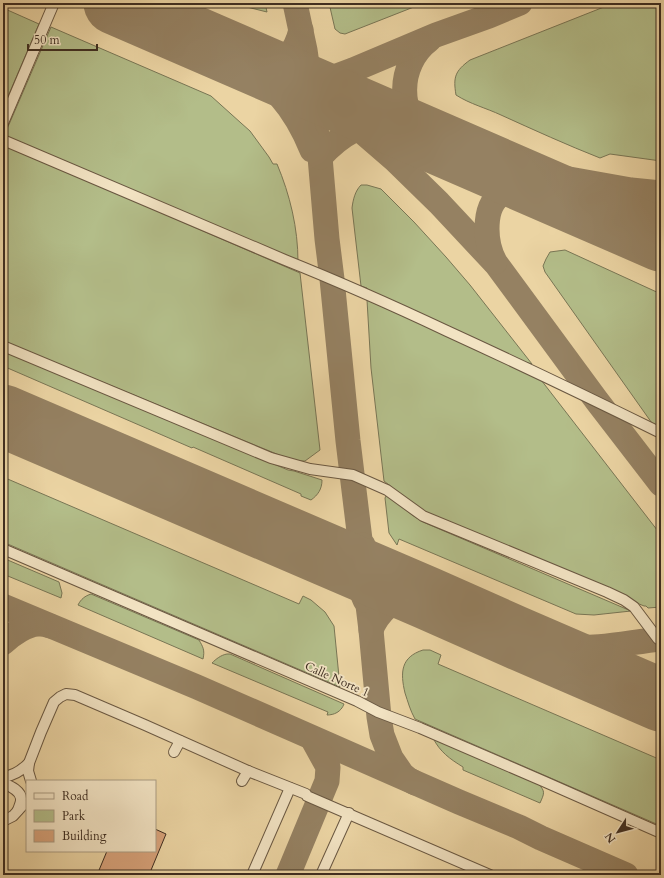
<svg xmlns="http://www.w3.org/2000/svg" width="664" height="878" font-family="Cardo,serif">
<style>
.green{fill:#b3bd89;stroke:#797655}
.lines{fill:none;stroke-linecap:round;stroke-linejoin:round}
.taxiway{stroke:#958162;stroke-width:25}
.runway{stroke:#958162;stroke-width:63}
.building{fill:#d7a27a;stroke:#3f2e21}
.minor-casing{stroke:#6a5842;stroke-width:12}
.minor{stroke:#f2e3c3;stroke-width:10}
.labels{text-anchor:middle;stroke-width:3.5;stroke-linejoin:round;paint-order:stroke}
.street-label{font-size:12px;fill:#3f2e21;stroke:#f2e3c3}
</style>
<rect width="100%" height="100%" fill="#ebd4a3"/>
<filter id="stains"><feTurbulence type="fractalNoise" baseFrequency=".005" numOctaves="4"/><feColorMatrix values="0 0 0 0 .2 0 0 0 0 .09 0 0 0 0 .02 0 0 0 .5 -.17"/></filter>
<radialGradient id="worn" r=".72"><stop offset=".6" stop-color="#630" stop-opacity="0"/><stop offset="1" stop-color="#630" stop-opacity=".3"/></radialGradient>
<g class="green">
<polygon points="235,3 265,3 267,12 243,6"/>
<polygon points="329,3 424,3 345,34 340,33 335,29"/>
<path d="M 614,3 L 661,3 L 661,161 L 610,154 L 600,158 C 567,145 534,130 501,115 C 486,108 470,104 456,95 C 453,77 455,71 470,60 Z"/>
<polygon points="3,8 39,24 3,108"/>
<path d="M 51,27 L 211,96 L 241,123 L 250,131 L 269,157 L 273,164 L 277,164 C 290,195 298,228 298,262 L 4,136 Z"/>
<polygon points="3,144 300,273 320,450 305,461 299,461 279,455 3,341"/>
<path d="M 361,185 L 367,185 L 381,189 L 414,222 L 446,257 L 470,285 L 532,364 L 508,357 L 369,292 L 367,288 L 361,286 L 352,208 C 353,200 355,191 361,185 Z"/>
<polygon points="565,250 661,294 661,429 654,426 545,272 543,266 546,259 550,252"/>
<polygon points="367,300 538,376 661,535 661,607 648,608 646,606 644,606 422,511 384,481 371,368"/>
<path d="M 3,350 L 288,470 L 294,471 L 322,480 C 322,489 318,495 311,500 L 301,496 L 301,494 L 193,447 L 192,448 L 3,366 Z"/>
<polygon points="3,477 299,604 303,596 311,600 325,612 334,626 340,687 3,542"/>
<polygon points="387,494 412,515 423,522 631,611 594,615 576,614 399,539 397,545 389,533 385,498"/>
<polygon points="3,558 59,582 62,593 61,598 3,574"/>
<path d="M 91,594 L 199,640 C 203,647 205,650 203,659 L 78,605 C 81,599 85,596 91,594 Z"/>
<path d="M 423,650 L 430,650 L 441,655 L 438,664 L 661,760 L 661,826 L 415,719 C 410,710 408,702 405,693 C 400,672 401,657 423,650 Z"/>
<path d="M 227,654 L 230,654 L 344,704 C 341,712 334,715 327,715 L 328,712 L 212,663 C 216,659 221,655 227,654 Z"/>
<path d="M 433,738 L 538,784 C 546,791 544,794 540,803 L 463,770 L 463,767 C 450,759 440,752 433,738 Z"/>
</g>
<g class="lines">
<g class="taxiway">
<polyline points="295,3 305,50 320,157 327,239 332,279 348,441 371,630 379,717 382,735 391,758 402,774 408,779 415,783"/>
<path d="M 429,40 C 397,64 396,116 429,139"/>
<path d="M 240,57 C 253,70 268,82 280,96 C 294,112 304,130 312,150"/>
<path d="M 258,65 C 284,66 295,54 301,30"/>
<polyline points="284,76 311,97 358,128 395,160 439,203 497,265 597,401 661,484"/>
<polyline points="294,79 309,81 325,79 337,76 353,70 436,35 489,16 520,3"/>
<path d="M 320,157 C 343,133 358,124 393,123"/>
<polyline points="471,157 513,169 631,190 661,193"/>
<path d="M 495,262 C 489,251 487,241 487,229 C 487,193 506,188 537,187"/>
<path d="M 363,545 C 373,573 401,586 427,598"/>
<path d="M 316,550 C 336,564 357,576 365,600"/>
<polyline points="3,606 197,687 459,802 519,827 541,838 626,875"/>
<path d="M 371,630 C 377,614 394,596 413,595 C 417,595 421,596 426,597"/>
<path d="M 515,637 C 532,641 549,645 566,647 C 598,650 630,642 661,639"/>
<path d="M 3,643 C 11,635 28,623 40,624 C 44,624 47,625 50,626"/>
<polyline points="288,875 327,781 328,767 312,738"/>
</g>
<g class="runway">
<polyline points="115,3 661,240"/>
<polyline points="3,416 427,598 515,637 661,700"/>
</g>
</g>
<polygon class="building" points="155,829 166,834 149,875 97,875 107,851 155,851"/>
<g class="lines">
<defs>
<g id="minor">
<polyline points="3,123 54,3"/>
<path d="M 3,140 L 285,260 C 340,282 394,306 447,331 C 519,364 590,398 661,433"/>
<polyline points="3,346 271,458 310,469 353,475 387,490 423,516 607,592 624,600 634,607 658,639"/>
<polyline points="3,549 357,701 378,712 420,728 543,781 661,833"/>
<polyline points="174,752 180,741"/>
<path d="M 3,777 C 13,776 22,770 29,763"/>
<polyline points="31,781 28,771 29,763 41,732 54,702 60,697 66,694 75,695 145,725 248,771 306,794 307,796 490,875"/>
<polyline points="242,781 248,771"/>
<path d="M 3,783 C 10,786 22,791 21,800 C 21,803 19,807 18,810"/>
<polyline points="3,821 13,816 23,805"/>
<polyline points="252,875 290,788"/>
<polyline points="321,875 349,813"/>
</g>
</defs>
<use href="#minor" class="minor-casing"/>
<use href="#minor" class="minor"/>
</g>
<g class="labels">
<g class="street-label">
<text transform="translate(337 679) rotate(24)" y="4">Calle Norte 1</text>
</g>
</g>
<rect width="664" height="878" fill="none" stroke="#ebd4a3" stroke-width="16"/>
<rect x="4" y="4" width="656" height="870" fill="none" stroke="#3f2e21" stroke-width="2"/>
<rect x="8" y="8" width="648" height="862" fill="none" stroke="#3f2e21"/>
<rect x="26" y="780" width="130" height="72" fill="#f2e3c3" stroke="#aa9b82"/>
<rect x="34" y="793" width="20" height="6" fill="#f2e3c3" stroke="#aa9b82"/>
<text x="62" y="800" font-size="12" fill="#3f2e21">Road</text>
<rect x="34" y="810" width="20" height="12" fill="#b3bd89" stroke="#aa9b82"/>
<text x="62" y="820" font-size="12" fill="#3f2e21">Park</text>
<rect x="34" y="830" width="20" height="12" fill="#d7a27a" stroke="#aa9b82"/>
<text x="62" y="840" font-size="12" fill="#3f2e21">Building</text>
<g transform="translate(618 832) rotate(234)" stroke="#f2e3c3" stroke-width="3" paint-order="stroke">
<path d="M0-3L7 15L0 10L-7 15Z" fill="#3f2e21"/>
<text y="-6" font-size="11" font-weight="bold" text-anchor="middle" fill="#3f2e21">N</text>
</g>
<path d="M28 44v6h69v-6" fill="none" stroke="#3f2e21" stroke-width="2"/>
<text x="34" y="44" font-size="12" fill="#3f2e21" stroke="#f2e3c3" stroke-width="3" paint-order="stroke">50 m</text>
<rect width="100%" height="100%" filter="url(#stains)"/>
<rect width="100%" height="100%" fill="url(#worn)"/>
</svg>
